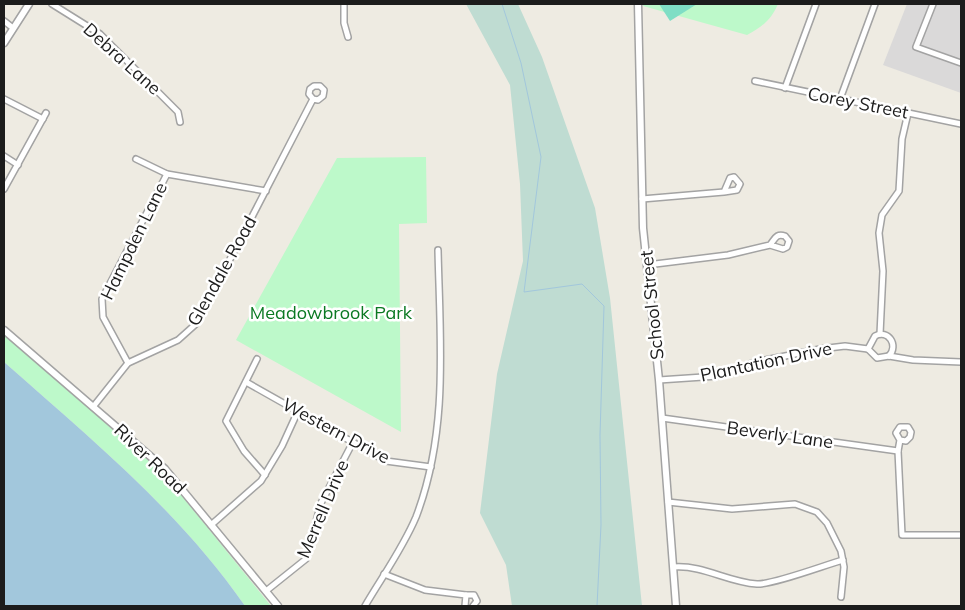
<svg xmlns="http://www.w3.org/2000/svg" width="965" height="610" font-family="Mulish,sans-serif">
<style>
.residential{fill:#dad9d9}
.wetland{fill:#bfdcd2}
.park{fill:#bdf9ca}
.pitch{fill:#7fdec5}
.water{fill:#a2c7dc}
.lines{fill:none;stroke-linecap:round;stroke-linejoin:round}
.stream{stroke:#a2c7dc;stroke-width:1}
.minor-casing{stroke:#a3a3a3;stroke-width:8}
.tertiary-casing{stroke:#a3a3a3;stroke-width:9}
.minor{stroke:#fff;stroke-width:5}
.tertiary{stroke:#fff;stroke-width:6}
.labels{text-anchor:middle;stroke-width:5;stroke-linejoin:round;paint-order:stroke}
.street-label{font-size:18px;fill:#1c1c1c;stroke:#fff}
.park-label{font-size:18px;fill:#0b7922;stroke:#fff}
</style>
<rect width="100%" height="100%" fill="#eeebe2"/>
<polygon class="residential" points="907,4 961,4 961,93 883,65"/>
<polygon class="wetland" points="466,4 518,4 542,57 595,208 610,298 642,606 512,606 506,565 480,513 497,374 523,261 520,184 510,85"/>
<g class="park">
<path d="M 644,4 L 778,4 C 771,20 762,27 747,35 L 643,6 Z"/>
<polygon points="426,157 427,223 399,224 401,432 236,340 337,158"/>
<path d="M 4,335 L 164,474 L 271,606 L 245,606 C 179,511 90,438 4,362 Z"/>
</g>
<polygon class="pitch" points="659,4 697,4 670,21"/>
<path class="water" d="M 4,362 C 90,438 179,511 245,606 L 4,606 Z"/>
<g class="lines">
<polyline class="stream" points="502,4 521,63 541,157 524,292 582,284 604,306 600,435 601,525 597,606"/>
<defs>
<g id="minor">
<polyline points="52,4 100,34 178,112 180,122"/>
<polyline points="344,4 344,23 348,37"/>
<polyline points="933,4 916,47 961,63"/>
<polyline points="4,21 13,28"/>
<polyline points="755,81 961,124"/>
<polyline points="785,88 816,4"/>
<polyline points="4,99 43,119"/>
<polyline points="840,99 875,4"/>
<polyline points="4,156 18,165"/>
<polyline points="136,159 167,174 266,191"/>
<polyline points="4,189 46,113"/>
<polyline points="642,199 724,192 730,178 734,177 740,184 737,190 724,192"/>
<path d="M 647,265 L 728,255 L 770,245 L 783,249 L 787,247 L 789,241 L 785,236 C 776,233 775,239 770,245"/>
<polyline points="880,334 883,271 879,233 882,215 899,191 902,139 908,113"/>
<path d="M 868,349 L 875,336 C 888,329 899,345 889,356"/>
<polyline points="868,349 877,358 889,356"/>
<polyline points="889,356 913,360 961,362"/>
<polyline points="257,359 226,421 244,451 265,475"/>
<polyline points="128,363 103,317 102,299 167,174"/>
<polyline points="659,380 718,376 755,362 820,349 845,346 868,349"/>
<polyline points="246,382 386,461 431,467"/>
<polyline points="93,407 128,363 178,340 197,323 313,99 318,100 323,96 324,90 320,86 314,86 310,89 309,94 313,99"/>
<polyline points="662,418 898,451"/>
<polyline points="900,440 906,441 910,437 911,432 908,427 900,427 896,433 900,440 898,451 902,535 961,535"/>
<polyline points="668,502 732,509 795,504 817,512 827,523 841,551 844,567 841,597"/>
<polyline points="211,525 261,481 282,446 298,411"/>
<path d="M 674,567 C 704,565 727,582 757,584 C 772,585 825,565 843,560"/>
<polyline points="384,574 425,590 466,595 465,606"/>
<polyline points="266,591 306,559 321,503 353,442"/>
<polyline points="466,595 474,595 477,601 473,606"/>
<path d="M 365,606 C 382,577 403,548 416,517 C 449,431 440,340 438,250"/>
</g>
<g id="tertiary">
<polyline points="638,4 643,228 659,380 676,606"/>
<polyline points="4,43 29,4"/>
<polyline points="4,330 165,469 278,606"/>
</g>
</defs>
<use href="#minor" class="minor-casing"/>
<use href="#tertiary" class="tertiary-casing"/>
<use href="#minor" class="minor"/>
<use href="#tertiary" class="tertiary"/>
</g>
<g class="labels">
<g class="street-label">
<text transform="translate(122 59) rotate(42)" y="6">Debra Lane</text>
<text transform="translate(858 103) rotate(11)" y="6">Corey Street</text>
<text transform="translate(134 241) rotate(-64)" y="6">Hampden Lane</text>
<text transform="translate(222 271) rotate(-61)" y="6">Glendale Road</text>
<text transform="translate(652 305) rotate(-96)" y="6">School Street</text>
<text transform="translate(766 362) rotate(-12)" y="6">Plantation Drive</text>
<text transform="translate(336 431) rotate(28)" y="6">Western Drive</text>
<text transform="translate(780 435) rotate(8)" y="6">Beverly Lane</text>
<text transform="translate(150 459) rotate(44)" y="6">River Road</text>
<text transform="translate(323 509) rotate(-67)" y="6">Merrell Drive</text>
</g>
<g class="park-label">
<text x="331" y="319">Meadowbrook Park</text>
</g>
</g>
<rect width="965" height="610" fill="none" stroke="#1c1c1c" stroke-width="10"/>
</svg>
